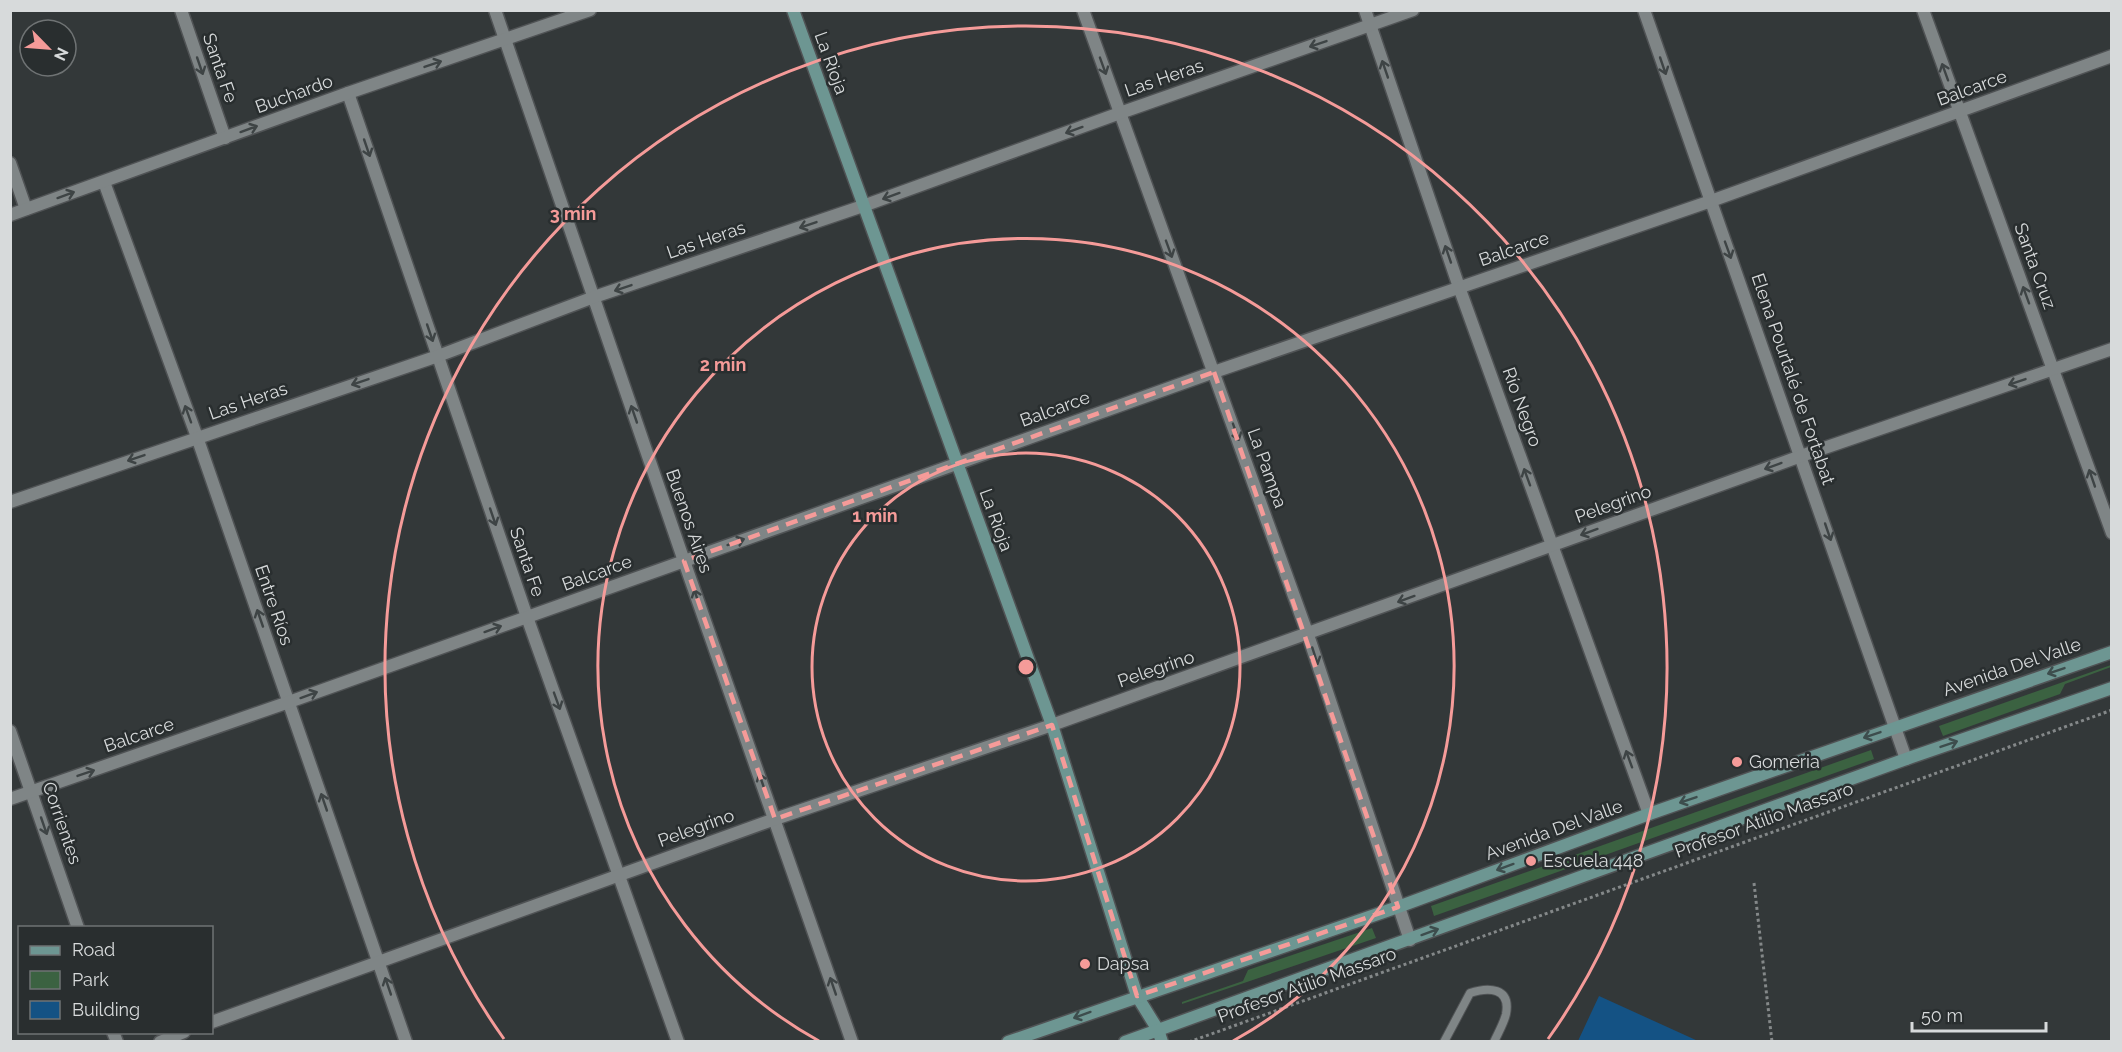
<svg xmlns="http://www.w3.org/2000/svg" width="2122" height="1052" font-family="Raleway,sans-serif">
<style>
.green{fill:#3b6241}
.building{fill:#145284}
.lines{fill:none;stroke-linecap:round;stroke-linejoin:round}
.lane-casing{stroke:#505355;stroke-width:10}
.street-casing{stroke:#505355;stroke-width:15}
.secondary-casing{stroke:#505355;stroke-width:15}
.path{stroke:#848889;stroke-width:3;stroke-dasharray:3 3;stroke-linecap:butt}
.lane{stroke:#7f8586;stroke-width:8}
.street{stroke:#7f8586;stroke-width:12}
.secondary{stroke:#6d9692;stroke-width:12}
.oneway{stroke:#3e4445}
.oneway2{stroke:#3d4d4d}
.marked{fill:none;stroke:#f59b99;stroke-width:4.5;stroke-dasharray:12 8;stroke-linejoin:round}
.ring{fill:none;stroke:#f59b99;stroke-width:3}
.poi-dot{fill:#f59b99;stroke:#292e2f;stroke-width:2}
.labels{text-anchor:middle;stroke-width:5;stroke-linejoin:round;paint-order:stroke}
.street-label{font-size:18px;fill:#d7dadb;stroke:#292e2f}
.poi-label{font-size:18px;fill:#d7dadb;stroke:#292e2f;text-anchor:start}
.centre{fill:#f59b99;stroke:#292e2f;stroke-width:3}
.ring-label{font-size:18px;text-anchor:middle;font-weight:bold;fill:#f59b99;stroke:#292e2f;stroke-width:5;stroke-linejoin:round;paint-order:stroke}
</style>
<rect width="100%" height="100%" fill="#333839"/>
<g class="green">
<polygon points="2111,665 2111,667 2065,684 2060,694 1943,736 1939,726"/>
<polygon points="1871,750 1874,759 1434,916 1431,906"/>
<polygon points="1372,928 1376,938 1182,1004 1182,1002 1243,981 1248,970"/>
</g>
<polygon class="building" points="1599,996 1698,1041 1578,1041"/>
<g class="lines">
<defs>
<path id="lane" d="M 1444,1042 L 1470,993 C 1488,987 1511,987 1506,1014 C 1504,1023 1498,1033 1494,1042"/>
<g id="street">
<polyline points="181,10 225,138"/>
<polyline points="495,10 684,561 852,1042"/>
<polyline points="1083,10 1308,635 1410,940"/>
<polyline points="1365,10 1459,287 1649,814"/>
<polyline points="1644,10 1906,759"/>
<polyline points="1923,10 2112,533"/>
<polyline points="348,93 527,617 678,1042"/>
<polyline points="10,163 26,209"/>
<polyline points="104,182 197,437 406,1042"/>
<polyline points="10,215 348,93 590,10"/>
<polyline points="10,502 438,356 594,297 863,206 1120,113 1413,10"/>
<polyline points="10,731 78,928"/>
<polyline points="10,799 289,702 1214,372 1711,201 2112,56"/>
<polyline points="212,1022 775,819 1052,725 1801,456 2112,349"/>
<polyline points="113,1032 117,1042"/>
<polyline points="160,1042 184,1032"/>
</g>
<g id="secondary">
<polyline points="793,10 1052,725 1137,996 1158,1030 1162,1042"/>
<polyline points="1008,1042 1398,907 1649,814 2112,652"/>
<polyline points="1125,1042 1906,759 2112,688"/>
</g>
</defs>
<use href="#lane" class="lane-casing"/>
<use href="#street" class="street-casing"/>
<use href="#secondary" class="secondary-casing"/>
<g class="path">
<polyline points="1754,883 1772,1042"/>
<polyline points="1189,1042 2112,710"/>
</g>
<use href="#lane" class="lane"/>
<use href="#street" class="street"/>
<use href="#secondary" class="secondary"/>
</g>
<defs><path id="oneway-shaft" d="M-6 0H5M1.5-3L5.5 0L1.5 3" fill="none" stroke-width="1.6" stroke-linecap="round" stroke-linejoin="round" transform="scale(1.5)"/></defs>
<g class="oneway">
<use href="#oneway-shaft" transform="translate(1318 44) rotate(161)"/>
<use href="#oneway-shaft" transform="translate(433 64) rotate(-19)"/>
<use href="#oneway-shaft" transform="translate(200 66) rotate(71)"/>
<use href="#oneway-shaft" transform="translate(1103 66) rotate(70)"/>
<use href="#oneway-shaft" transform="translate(1663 66) rotate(71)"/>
<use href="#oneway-shaft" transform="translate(1385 69) rotate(-109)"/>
<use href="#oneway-shaft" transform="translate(1945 72) rotate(-110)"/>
<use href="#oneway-shaft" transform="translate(249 129) rotate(-20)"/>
<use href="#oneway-shaft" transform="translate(1074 130) rotate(160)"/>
<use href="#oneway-shaft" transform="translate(367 148) rotate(71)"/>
<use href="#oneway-shaft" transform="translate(66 195) rotate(-20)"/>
<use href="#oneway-shaft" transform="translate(891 196) rotate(160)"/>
<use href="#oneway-shaft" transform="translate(808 225) rotate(161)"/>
<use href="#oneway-shaft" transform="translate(1169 249) rotate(70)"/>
<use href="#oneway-shaft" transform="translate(1728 250) rotate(70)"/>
<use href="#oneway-shaft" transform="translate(1448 254) rotate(-109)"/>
<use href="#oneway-shaft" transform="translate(623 288) rotate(161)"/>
<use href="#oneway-shaft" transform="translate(2026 295) rotate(-110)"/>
<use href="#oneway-shaft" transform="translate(430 333) rotate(71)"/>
<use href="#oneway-shaft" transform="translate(360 382) rotate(161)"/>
<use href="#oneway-shaft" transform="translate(2017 382) rotate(161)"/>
<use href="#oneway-shaft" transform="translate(188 414) rotate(-110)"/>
<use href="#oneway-shaft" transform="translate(634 414) rotate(-109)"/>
<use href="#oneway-shaft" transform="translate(1236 432) rotate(70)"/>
<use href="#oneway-shaft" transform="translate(136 458) rotate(161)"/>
<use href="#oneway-shaft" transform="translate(1773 466) rotate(160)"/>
<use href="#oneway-shaft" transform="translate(1527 477) rotate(-110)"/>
<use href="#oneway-shaft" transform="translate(2092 478) rotate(-109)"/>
<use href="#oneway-shaft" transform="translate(493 517) rotate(71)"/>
<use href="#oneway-shaft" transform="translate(1589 532) rotate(160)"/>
<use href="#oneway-shaft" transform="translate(1828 532) rotate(71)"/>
<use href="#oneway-shaft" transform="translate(736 542) rotate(-20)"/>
<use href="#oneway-shaft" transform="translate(697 598) rotate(-109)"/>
<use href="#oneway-shaft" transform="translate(1406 599) rotate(160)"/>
<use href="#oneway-shaft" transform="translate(260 618) rotate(-109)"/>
<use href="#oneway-shaft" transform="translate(493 629) rotate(-20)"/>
<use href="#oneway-shaft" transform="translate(1315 656) rotate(72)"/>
<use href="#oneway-shaft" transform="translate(309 695) rotate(-20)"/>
<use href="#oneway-shaft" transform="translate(557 701) rotate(70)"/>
<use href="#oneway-shaft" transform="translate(1629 759) rotate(-110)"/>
<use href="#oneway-shaft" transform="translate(86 773) rotate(-19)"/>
<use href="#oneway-shaft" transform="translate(762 782) rotate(-109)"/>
<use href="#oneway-shaft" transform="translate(324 802) rotate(-109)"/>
<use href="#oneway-shaft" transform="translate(44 826) rotate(71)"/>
<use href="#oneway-shaft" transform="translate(388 986) rotate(-109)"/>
<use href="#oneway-shaft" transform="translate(833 986) rotate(-109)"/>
</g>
<g class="oneway2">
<use href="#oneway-shaft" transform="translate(2056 671) rotate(161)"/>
<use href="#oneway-shaft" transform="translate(1872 735) rotate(161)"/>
<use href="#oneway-shaft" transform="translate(1949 744) rotate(-19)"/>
<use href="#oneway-shaft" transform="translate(1688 800) rotate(161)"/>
<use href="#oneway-shaft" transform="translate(1505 867) rotate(160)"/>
<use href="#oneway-shaft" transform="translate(1430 932) rotate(-20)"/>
<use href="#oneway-shaft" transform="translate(1082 1015) rotate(160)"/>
</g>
<path class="marked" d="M 1214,372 L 1398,907 L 1137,996 L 1052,725 L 775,819 L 684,561 Z"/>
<g class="ring">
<circle cx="1026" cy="667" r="214"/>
<path d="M819 1041A428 428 0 1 1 1233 1041"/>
<path d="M504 1039A641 641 0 1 1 1548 1039"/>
</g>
<g class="poi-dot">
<circle cx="1737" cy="762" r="6"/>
<circle cx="1531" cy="861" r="6"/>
<circle cx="1085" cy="964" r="6"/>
</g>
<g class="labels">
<g class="street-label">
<text transform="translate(831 63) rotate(70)" y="6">La Rioja</text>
<text transform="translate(220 68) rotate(71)" y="6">Santa Fe</text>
<text transform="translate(1164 78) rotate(-19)" y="6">Las Heras</text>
<text transform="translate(1972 88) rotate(-20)" y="6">Balcarce</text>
<text transform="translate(294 94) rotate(-20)" y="6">Buchardo</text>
<text transform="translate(706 240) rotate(-19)" y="6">Las Heras</text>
<text transform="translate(1514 249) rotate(-19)" y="6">Balcarce</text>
<text transform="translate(2035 266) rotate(70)" y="6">Santa Cruz</text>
<text transform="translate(1793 379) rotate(71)" y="6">Elena Pourtalé de Fortabat</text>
<text transform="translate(248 401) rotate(-19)" y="6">Las Heras</text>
<text transform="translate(1522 407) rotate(70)" y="6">Río Negro</text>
<text transform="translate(1055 409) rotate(-20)" y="6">Balcarce</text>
<text transform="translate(1267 468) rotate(70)" y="6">La Pampa</text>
<text transform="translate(1613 504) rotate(-20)" y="6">Pelegrino</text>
<text transform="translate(996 520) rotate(70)" y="6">La Rioja</text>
<text transform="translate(689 521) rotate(71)" y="6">Buenos Aires</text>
<text transform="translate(527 562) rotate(71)" y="6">Santa Fe</text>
<text transform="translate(597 573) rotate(-20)" y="6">Balcarce</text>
<text transform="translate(274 605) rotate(71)" y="6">Entre Ríos</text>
<text transform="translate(2012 667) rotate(-19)" y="6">Avenida Del Valle</text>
<text transform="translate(1156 669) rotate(-19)" y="6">Pelegrino</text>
<text transform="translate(139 735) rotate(-19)" y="6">Balcarce</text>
<text transform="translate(1764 820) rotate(-20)" y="6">Profesor Atilio Massaro</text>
<text transform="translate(62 823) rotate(71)" y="6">Corrientes</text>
<text transform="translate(696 828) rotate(-20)" y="6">Pelegrino</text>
<text transform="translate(1554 830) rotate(-20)" y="6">Avenida Del Valle</text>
<text transform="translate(1307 985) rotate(-20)" y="6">Profesor Atilio Massaro</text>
</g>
<g class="poi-label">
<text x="1749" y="768">Gomeria</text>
<text x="1543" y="867">Escuela 448</text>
<text x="1097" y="970">Dapsa</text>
</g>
</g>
<circle cx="1026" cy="667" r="9" class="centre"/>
<g class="ring-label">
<text x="573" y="220">3 min</text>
<text x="723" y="371">2 min</text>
<text x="875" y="522">1 min</text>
</g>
<rect width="2122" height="1052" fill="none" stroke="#d7dadb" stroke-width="24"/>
<rect x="18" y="926" width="195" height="108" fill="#292e2f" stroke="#6f7374" stroke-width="1.5"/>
<rect x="30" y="946" width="30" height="9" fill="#6d9692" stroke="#6f7374" stroke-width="1.5"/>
<text x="72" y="956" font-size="18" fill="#d7dadb">Road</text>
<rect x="30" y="971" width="30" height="18" fill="#3b6241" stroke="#6f7374" stroke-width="1.5"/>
<text x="72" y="986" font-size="18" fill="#d7dadb">Park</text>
<rect x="30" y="1001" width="30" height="18" fill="#145284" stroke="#6f7374" stroke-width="1.5"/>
<text x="72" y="1016" font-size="18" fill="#d7dadb">Building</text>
<g transform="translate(48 48) rotate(115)"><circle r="28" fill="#292e2f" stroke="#6f7374" stroke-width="1.5"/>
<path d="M0-4.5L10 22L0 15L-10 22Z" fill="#f59b99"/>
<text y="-9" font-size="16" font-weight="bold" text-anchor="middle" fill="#d7dadb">N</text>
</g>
<path d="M1912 1022v9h134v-9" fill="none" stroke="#d7dadb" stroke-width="3"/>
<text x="1921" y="1022" font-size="18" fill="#d7dadb" stroke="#292e2f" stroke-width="4.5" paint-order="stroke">50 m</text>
</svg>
